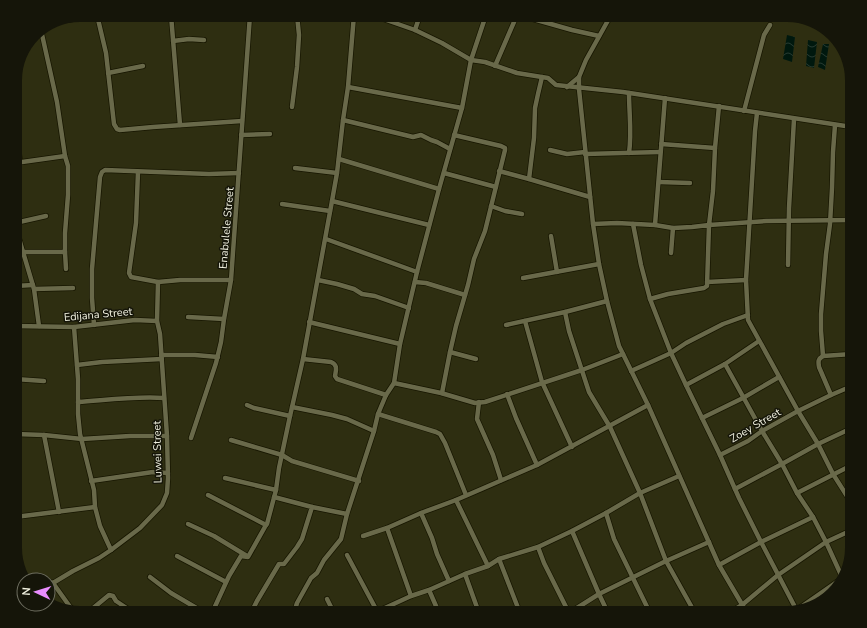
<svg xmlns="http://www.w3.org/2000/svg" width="867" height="628" font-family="'Nunito Sans',sans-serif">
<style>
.water{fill:url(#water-waves)}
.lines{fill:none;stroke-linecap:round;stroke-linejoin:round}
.minor-casing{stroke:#171600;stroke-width:6}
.minor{stroke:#69694a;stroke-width:4.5}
.labels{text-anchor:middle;stroke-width:3;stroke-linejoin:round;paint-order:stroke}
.street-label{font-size:11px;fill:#f2f2e1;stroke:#151509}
</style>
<defs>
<pattern id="water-waves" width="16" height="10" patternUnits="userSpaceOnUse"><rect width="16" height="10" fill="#00180e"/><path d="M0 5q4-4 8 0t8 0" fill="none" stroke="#263a31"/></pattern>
</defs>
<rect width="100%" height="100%" fill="#2e2e11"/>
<g class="water">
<polygon points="787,35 795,37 792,62 783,59"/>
<polygon points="808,40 817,42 814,68 806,66"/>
<polygon points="823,44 829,44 825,70 818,67"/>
</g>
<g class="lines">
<defs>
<g id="minor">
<polyline points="97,15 106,53 114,124 117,129 120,130 153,127 242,121"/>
<polyline points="171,15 180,125"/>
<polyline points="372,15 415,30 442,43 471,60 485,62 517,73 548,78 556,85 623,92 852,127"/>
<polyline points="519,15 572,30 599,36"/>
<polyline points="611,15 586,60 579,77 579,89 593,224 599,264 607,301 619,346 623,354 648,405 719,565 747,613"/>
<polyline points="68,20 91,15"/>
<polyline points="415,30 420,15"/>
<polyline points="173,41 189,39 204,40"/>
<polyline points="495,66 517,15"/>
<polyline points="108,73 143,66"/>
<polyline points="348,87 462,108"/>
<polyline points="567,87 579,77"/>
<path d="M 629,93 C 629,113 632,133 629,153"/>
<polyline points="719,106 715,148 713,191 709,225 766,221 852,220"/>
<polyline points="292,107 297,67 299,35 297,15"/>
<polyline points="744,111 764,35 770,25"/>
<polyline points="757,113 755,131 746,280 748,320 798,411 818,444 833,474 852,504"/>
<polyline points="343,120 409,136 413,137 421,135 431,140 437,142 450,149"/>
<polyline points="15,122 20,162"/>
<polyline points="241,135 270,134"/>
<polyline points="661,144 715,148"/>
<polyline points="550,150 567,154 585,152"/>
<polyline points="585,154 660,152"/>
<polyline points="339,159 439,189"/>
<polyline points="15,163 65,156"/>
<polyline points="295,168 337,173"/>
<polyline points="499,171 529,179 590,197"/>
<polyline points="138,172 136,223 129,273 131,277 158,282 180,280 231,280"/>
<polyline points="444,173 496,187"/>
<polyline points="529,179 534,138 535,108 538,94 542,77"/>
<polyline points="659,182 690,183"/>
<polyline points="332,201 429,225"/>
<polyline points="282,204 330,211"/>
<polyline points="491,206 505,211 522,214"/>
<polyline points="15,223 46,216"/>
<polyline points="593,224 617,223 655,225 673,228 692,227 709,225 707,286 704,288 668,294 650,299 671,353 686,385 720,455 739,498 761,542 796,609"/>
<polyline points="633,224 641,265 650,299"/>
<polyline points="15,225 34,289 39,326"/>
<polyline points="655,225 665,98"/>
<polyline points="551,236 557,272"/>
<polyline points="326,239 417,272"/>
<polyline points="15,252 65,252 65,233 68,195 68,166 65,156 57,102 41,30"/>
<polyline points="65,252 66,269"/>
<polyline points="671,253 673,228"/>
<polyline points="788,265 789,208 794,119"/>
<polyline points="523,278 599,264"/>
<polyline points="318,280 337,284 354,289 362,294 375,296 409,308"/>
<polyline points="415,282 426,283 465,295"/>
<polyline points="707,282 746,280"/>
<polyline points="15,286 33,285"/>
<polyline points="34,289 73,288"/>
<polyline points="565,312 569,331 589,392 610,427 640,493 666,561 709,542"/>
<polyline points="188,317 224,319"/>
<polyline points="525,321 542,382 572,447"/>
<polyline points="309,322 400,344"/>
<polyline points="94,325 92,298 92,269 100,177 102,172 105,170 209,174 239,173"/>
<polyline points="506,325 565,312 607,301"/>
<polyline points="15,326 74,327 135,320 157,321"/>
<polyline points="74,327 78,379 78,414 80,434 94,490 95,507 100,526 111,550"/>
<polyline points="450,352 476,359"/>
<polyline points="161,355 195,355 218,357"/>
<polyline points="823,356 821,331 821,314 826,254 830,224 832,188 833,152 835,125"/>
<path d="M 303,359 L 331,362 C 338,365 336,370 335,376 L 337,379 L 386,395"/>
<polyline points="725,364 762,431 782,464 797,493 813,517 826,542 842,577"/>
<polyline points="77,365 102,362 162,359"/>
<polyline points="631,371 671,353 686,343 723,324 748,315"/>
<polyline points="15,379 44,381"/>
<polyline points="394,383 441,393 475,403 485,402 582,370 623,354"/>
<polyline points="686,385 725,364 759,341"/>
<polyline points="442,393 450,352 456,326 468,285 474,259 485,231 505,150 505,148 501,146 454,135"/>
<polyline points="507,394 516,418 537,465"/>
<path d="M 831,395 L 819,367 C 818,361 818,359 823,356 L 852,354"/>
<path d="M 78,402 C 107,400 135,396 164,398"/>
<polyline points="479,402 477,419 493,455 501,480"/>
<polyline points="247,405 254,408 290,416"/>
<polyline points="292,407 332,415 347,419 374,431"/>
<polyline points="378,414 436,432 440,434 445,443 466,495"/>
<polyline points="702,418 743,398 779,377"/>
<polyline points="15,434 44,435 82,439 130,436 167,436"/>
<polyline points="44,435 59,512"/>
<polyline points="191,438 216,363 221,342 224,319 231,280 250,15"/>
<polyline points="231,440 282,455 292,461 359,481"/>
<polyline points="720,455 748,441 762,431 798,411 831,395 852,386"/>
<polyline points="225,478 276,490"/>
<polyline points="91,481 153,472 168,473"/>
<polyline points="735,489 782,464 818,444 852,428"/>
<polyline points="797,493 852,465"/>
<polyline points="208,495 266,525"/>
<polyline points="456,500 488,566"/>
<polyline points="312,507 347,514"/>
<polyline points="421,513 432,538 437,554 449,581"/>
<polyline points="606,513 614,539 650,613"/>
<polyline points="15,517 95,507"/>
<polyline points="188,524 214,536 247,556"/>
<polyline points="572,531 599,594 608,613"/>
<polyline points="363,536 387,528"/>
<polyline points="538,547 544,563 569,613"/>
<polyline points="347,555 377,611"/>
<polyline points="177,556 226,582"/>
<polyline points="499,559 520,613"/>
<polyline points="719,565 761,542 813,517"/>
<polyline points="465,574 479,613"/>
<polyline points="150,577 171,593 205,613"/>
<polyline points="48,582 53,583 73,571 99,558 111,550 140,528 162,505 167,493 168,478 167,436 160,334 157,321 158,282"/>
<polyline points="53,583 73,611"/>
<polyline points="429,590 439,613"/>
<polyline points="411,596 387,528 421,513 456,500 537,465 648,405"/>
<polyline points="327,599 334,613"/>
<polyline points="92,609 109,595 113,596 116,601 134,613"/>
<polyline points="795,611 841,579"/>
<polyline points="212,613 229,576 241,556 248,557 266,525 267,524 276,490 279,468 290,416 303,359 332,201 337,173 343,120 348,87 354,15"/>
<polyline points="251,613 257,601 279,564 284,564 297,547 302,539 312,507 274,497"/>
<polyline points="294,613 297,603 311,578 317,573 324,560 341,539 347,514 374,431 378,414 386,395 394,383 400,344 417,272 439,189 462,108 471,60 486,15"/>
<polyline points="374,613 411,596 429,590 465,574 488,566 499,559 538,547 572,531 606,513 640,493 679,476"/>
<polyline points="569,613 599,594 666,561 695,613"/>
<polyline points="729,613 742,605 778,575 826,542 852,530"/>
</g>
</defs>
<use href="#minor" class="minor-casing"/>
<use href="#minor" class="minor"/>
</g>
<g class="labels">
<g class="street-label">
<text transform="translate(226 228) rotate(-85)" y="4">Enabulele Street</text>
<text transform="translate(98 314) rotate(-5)" y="4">Edijana Street</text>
<text transform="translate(755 425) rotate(-30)" y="4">Zoey Street</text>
<text transform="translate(157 452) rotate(-91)" y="4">Luwei Street</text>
</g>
</g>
<path d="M0 0H867V628H0ZM80 22H787A58 58 0 0 1 845 80V548A58 58 0 0 1 787 606H80A58 58 0 0 1 22 548V80A58 58 0 0 1 80 22Z" fill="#151509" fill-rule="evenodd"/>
<g transform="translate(36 592) rotate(274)"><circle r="19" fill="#151509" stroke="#6d6d5f"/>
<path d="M0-3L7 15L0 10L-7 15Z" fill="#e98dfe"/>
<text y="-6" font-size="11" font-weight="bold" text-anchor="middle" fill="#f2f2e1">N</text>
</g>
</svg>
